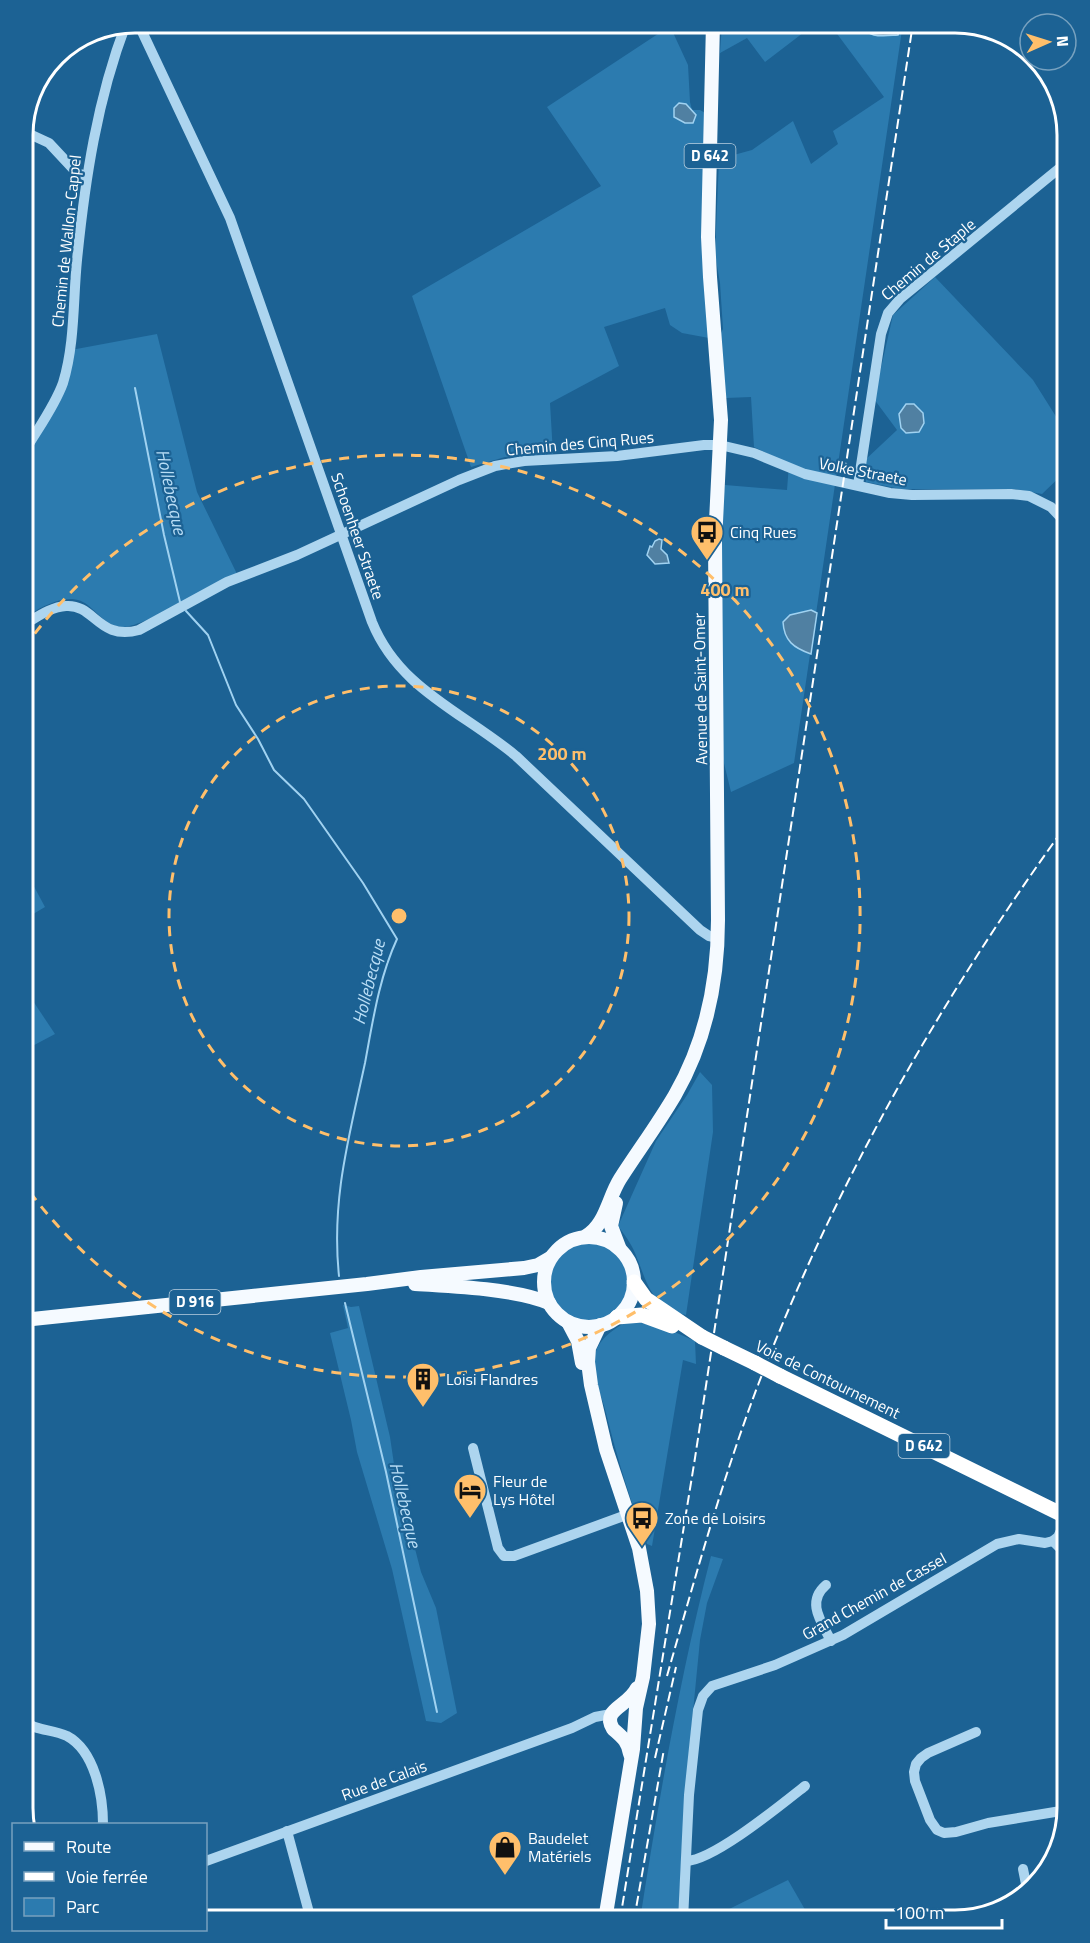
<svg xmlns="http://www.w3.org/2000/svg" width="1090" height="1943" font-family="'Titillium Web',sans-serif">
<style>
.green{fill:#2c7baf}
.water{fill:#5080a2;stroke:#a0d2f1;stroke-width:1.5}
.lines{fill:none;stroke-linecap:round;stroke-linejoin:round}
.stream{stroke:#a0d2f1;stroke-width:2}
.minor{stroke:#add5ef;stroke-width:10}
.major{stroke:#f5faff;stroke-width:14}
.highway{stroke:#fff;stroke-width:15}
.rail{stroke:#fff;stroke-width:2;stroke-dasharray:10 4.5;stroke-linecap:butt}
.highway-bridge{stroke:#fff;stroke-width:15}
.ring{fill:none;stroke:#ffbf6b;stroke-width:3;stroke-dasharray:10 8}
.labels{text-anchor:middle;stroke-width:4.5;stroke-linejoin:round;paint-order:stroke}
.shield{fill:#1c6294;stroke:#bbd0df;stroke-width:1.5}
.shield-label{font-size:15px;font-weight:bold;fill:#fff}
.street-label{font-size:16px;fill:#fff;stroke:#1c6294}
.poi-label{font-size:16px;fill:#fff;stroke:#1c6294;text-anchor:start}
.water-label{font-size:18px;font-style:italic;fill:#badef6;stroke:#1c6294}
.rim{fill:none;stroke:#fff;stroke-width:3}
.centre{fill:#ffbf6b;stroke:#1c6294;stroke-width:3}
.ring-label{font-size:18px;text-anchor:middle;font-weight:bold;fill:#ffbf6b;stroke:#1c6294;stroke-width:4.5;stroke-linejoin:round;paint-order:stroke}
</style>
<rect width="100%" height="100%" fill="#1c6294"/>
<g class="green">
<polygon points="722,23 816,23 765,62 747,38 720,53"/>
<polygon points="829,23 903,23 794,763 731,792 722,755 720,608 723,498 725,485 787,490 789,464 754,447 751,397 726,398 720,335 723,329 720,283 715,254 719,159 752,150 793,121 811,164 838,144 833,131 884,97"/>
<polygon points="670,26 688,65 690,102 692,110 700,110 707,114 709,338 682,333 670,325 665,308 604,327 619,366 550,403 553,454 505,457 471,467 412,296 601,186 547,107"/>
<polygon points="935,277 1033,380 1067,434 1067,470 1042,494 1015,489 900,489 866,482 865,460 897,430 874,399 893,315"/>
<path d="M 157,334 L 197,492 L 237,574 C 213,586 147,625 124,627 C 108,627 101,616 90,607 C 70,588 41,608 23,618 L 23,463 L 41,431 L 71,350 Z"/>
<polygon points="23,405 30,434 23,447"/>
<polygon points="23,866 45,907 23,920"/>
<polygon points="23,986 55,1034 23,1051"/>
<path d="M 700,1072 L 712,1085 L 713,1132 L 686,1315 C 651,1308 647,1282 635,1253 C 631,1243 624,1234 618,1226 L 656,1141 L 687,1095 Z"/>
<circle cx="589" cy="1282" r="39"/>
<polygon points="343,1305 351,1307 359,1306 390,1437 395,1471 421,1572 436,1608 457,1713 441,1723 426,1721 392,1569 357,1452 351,1420 330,1333 348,1328"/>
<path d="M 629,1320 L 670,1330 L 695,1341 L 696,1364 L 683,1360 L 652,1546 L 647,1544 C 630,1501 617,1457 606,1413 C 602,1396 592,1377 594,1359 C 597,1339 613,1330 629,1320 Z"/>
<path d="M 711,1556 L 723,1559 L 707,1603 L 700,1640 L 685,1793 L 678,1920 L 640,1920 C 659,1798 680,1676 711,1556 Z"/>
<polygon points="788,1880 811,1920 707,1920"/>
</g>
<g class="water">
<path d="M 859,23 L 900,23 L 898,35 C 882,36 868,39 859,23 Z"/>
<polygon points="679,103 686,104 696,115 693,123 685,123 674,117 674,108"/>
<polygon points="906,404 914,404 923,413 924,423 919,432 906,433 901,428 899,414"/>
<polygon points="659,539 662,540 661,549 667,555 669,563 655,564 647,555 650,546 652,547 655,541"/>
<path d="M 811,610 L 817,613 L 811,654 C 794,648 784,641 783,622 L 790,615 Z"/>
</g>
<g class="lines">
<g class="stream">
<polyline points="135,388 164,535 180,602"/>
<path d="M 186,611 L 208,635 L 236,705 L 258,739 L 274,770 L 304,799 L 363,883 L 397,939 C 379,978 373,1020 365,1063 C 349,1137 331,1200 339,1276"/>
<polyline points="345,1303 386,1472 437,1712"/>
</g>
<g class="minor">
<path d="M 138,23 L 230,218 L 372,622 C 399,689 463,712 516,756 L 700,930 L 709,936 L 718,938"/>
<polyline points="23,131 49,143 77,173 87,176"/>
<path d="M 23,454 C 36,431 54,408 63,383 C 75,344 73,300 77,260 C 85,180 97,100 126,24"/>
<polyline points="858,485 881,334 888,313 900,299 1067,162"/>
<path d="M 23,625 C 36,618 50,607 66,606 C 95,604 98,641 139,630 L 227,582 L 297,555 L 459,480 L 495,466 L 524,461 L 617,456 L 704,445 L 720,445 L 754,453 L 805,474 L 890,493 L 912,495 L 1011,494 L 1029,496 L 1051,507 L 1067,524"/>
<polyline points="473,1448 498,1548 504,1556 514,1556 629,1514"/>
<polyline points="1053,1541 1067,1555"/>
<path d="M 826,1585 C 806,1602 821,1621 831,1641"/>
<path d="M 23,1721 C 36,1731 52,1729 67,1736 C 95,1751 103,1796 103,1824"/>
<polyline points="976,1732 928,1753 921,1758 916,1764 914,1772 915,1781 930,1820 937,1830 944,1833 956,1832 988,1823 1067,1810"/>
<polyline points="287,1831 311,1920"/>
<polyline points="206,1861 572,1728 595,1717 611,1714"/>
<path d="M 686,1861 C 713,1861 782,1804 805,1786"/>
<polyline points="1023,1869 1027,1889"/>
<polyline points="683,1920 689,1795 698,1710 703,1696 712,1686 775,1665 843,1635 997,1544 1019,1539 1045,1543 1053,1541 1058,1537 1064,1524"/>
</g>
<g class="major">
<polyline points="616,1203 611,1226 619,1247"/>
<path d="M 586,1236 C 606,1224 608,1198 620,1179 C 638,1151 658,1124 675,1095 C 706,1041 718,981 718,920 L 715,542 L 721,420 L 710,277 L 708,237 L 713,23"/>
<circle cx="589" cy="1282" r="45"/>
<path d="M 415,1284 C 452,1286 516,1289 549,1303"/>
<polyline points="23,1320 367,1284 421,1277 524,1268 538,1265 550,1258"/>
<polyline points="568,1322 578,1341 582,1363"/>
<polyline points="600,1325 589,1348 588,1362 591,1385 606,1449 639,1548 647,1591 649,1624 643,1677 636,1708 633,1749 605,1920"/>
<path d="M 630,1754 C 628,1741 622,1737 613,1729 C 601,1709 628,1707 637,1688"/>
</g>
<g class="highway">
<polyline points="634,1282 646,1299 702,1337"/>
<polyline points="617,1317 642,1315 672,1326"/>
<polyline points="724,1348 755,1363"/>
<polyline points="780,1376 1067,1517"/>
</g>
<g class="rail">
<path d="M 667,1676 C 695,1578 722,1480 758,1385 C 835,1184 941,998 1067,824"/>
<polyline points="655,1758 676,1667"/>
<polyline points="620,1920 695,1458 913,23"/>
<polyline points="634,1920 664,1749"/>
</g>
<g class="highway-bridge">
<polyline points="702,1337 724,1348"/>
<polyline points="755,1363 780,1376"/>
</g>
</g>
<g class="ring">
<circle cx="399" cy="916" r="230"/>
<path d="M24 648A461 461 0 1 1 24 1184"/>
</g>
<defs>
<symbol id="bus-pin" viewBox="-11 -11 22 30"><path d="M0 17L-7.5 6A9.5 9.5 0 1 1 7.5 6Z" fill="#ffbf6b" stroke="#1c6294"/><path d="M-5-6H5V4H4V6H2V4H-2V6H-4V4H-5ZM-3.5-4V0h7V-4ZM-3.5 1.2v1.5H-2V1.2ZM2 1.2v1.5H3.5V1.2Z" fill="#111"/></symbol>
<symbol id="building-pin" viewBox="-11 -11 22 30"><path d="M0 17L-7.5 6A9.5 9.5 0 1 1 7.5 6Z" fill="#ffbf6b" stroke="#1c6294"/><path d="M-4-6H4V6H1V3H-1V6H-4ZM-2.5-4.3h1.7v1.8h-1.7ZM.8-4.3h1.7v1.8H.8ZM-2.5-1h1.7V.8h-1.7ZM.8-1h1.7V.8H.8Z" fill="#111"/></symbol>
<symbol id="hotel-pin" viewBox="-11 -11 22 30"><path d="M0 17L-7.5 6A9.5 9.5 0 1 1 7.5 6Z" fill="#ffbf6b" stroke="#1c6294"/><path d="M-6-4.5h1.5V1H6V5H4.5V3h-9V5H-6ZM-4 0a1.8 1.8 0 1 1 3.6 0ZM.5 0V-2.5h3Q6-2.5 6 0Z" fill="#111"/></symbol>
<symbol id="shop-pin" viewBox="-11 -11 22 30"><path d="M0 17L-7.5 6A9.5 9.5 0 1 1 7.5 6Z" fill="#ffbf6b" stroke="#1c6294"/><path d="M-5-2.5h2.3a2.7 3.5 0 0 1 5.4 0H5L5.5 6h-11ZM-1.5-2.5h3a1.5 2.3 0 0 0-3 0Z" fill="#111"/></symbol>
</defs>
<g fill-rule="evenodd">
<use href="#bus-pin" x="688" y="513" width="38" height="52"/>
<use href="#building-pin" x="404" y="1360" width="38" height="52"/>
<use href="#hotel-pin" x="451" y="1471" width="38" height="52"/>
<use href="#bus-pin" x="623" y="1499" width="38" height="52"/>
<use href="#shop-pin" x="486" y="1828" width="38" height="52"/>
</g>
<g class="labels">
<g class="shield">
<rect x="684.5" y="144" width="51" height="24" rx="4.5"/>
<rect x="169.5" y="1290" width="51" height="24" rx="4.5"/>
<rect x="898.5" y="1434" width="51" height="24" rx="4.5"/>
</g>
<g class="shield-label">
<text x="710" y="161">D 642</text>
<text x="195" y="1307">D 916</text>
<text x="924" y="1451">D 642</text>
</g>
<g class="street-label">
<text transform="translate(66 241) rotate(-84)" y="6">Chemin de Wallon-Cappel</text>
<text transform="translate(928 259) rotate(-40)" y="6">Chemin de Staple</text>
<text transform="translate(580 443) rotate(-5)" y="6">Chemin des Cinq Rues</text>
<text transform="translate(863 471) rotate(11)" y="6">Volke Straete</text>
<text transform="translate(358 536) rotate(71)" y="6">Schoenheer Straete</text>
<text transform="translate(700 689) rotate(-91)" y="6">Avenue de Saint-Omer</text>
<text transform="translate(828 1379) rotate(26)" y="6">Voie de Contournement</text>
<text transform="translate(874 1596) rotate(-29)" y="6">Grand Chemin de Cassel</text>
<text transform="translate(384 1780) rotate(-20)" y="6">Rue de Calais</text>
</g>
<g class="poi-label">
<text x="730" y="538">Cinq Rues</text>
<text x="446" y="1385">Loisi Flandres</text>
<text x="493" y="1487">Fleur de<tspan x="493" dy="18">Lys Hôtel</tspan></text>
<text x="665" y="1524">Zone de Loisirs</text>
<text x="528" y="1844">Baudelet<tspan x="528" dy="18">Matériels</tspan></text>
</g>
<g class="water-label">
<text transform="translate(171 492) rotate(78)" y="6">Hollebecque</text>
<text transform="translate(369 982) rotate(-76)" y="6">Hollebecque</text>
<text transform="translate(405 1505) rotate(77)" y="6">Hollebecque</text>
</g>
</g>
<path d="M0 0H1090V1943H0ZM135 33H955A102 102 0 0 1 1057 135V1808A102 102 0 0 1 955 1910H135A102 102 0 0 1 33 1808V135A102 102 0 0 1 135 33Z" fill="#1c6294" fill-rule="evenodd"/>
<path class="rim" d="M135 33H955A102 102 0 0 1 1057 135V1808A102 102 0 0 1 955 1910H135A102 102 0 0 1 33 1808V135A102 102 0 0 1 135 33Z"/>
<circle cx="399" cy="916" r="9" class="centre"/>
<g class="ring-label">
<text x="725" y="596">400 m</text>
<text x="562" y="760">200 m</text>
</g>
<rect x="12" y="1823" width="195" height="108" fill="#1c6294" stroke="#77a1bf" stroke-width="1.5"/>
<rect x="24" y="1842" width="30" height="9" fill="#f5faff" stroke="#77a1bf" stroke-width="1.5"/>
<text x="66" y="1853" font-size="18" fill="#ffffff">Route</text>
<rect x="24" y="1872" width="30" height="9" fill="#ffffff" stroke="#77a1bf" stroke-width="1.5"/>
<text x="66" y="1883" font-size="18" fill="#ffffff">Voie ferrée</text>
<rect x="24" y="1898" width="30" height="18" fill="#2c7baf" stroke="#77a1bf" stroke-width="1.5"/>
<text x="66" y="1913" font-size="18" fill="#ffffff">Parc</text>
<g transform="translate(1048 42) rotate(87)"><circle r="28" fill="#1c6294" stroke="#77a1bf" stroke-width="1.5"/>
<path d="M0-4.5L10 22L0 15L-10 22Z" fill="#ffbf6b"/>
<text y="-9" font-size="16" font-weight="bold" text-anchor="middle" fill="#ffffff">N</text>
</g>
<path d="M886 1919v9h116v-9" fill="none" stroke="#ffffff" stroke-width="3"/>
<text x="895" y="1919" font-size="18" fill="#ffffff" stroke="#1c6294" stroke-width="4.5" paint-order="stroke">100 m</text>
</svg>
